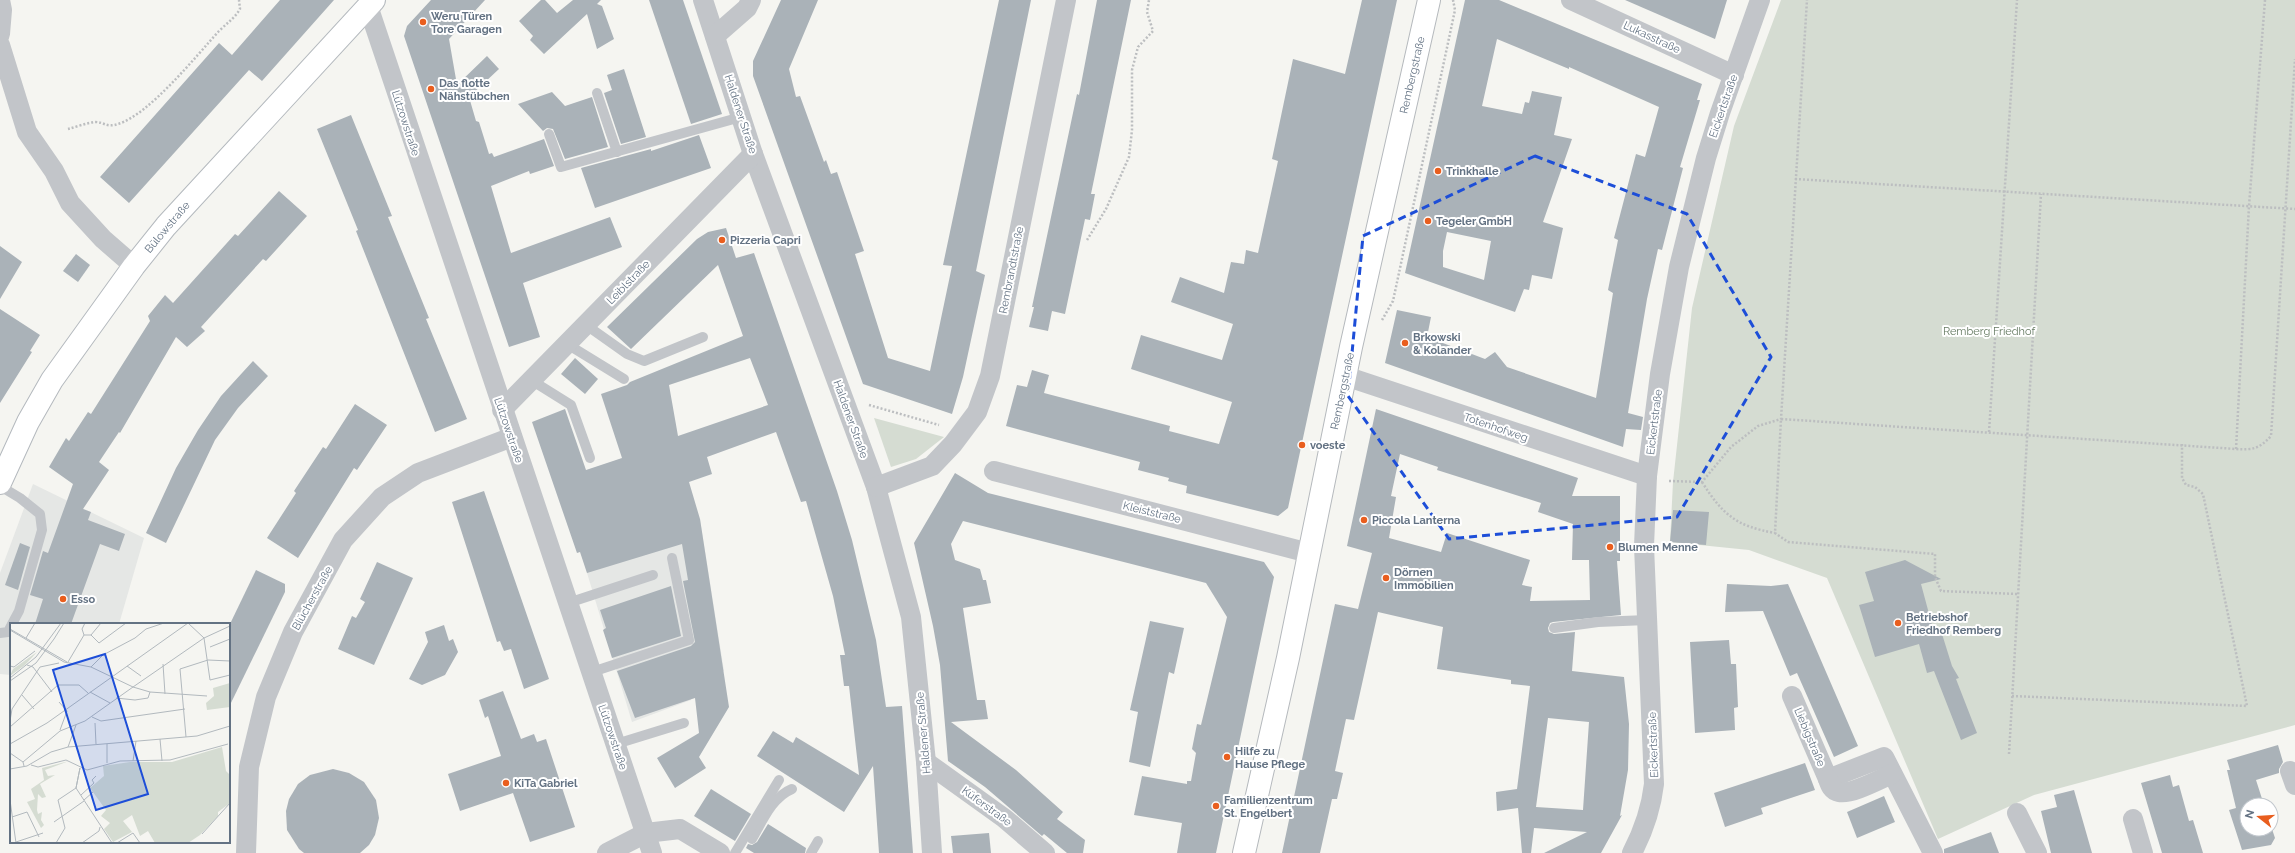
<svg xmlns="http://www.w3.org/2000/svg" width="2295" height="853" font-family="Raleway,sans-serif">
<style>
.built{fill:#e5e7e5}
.green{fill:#d5dcd2}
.building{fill:#aab2b8;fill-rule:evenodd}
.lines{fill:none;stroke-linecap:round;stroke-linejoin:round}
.secondary-casing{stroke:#b4b9be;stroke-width:24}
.primary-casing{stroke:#b5b9bd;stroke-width:24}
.path{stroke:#bcbec0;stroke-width:2.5;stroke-dasharray:2 2;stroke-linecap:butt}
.service{stroke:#c2c5c9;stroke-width:10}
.minor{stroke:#c2c5c9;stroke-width:20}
.secondary{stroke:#fff;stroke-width:22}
.primary{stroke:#fff;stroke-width:22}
.marked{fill:none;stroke:#1d4ed8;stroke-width:3;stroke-dasharray:8 5;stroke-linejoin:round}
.poi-dot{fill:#e95e1e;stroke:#fff;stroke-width:1.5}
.labels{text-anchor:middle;stroke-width:4;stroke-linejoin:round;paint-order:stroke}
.poi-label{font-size:11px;font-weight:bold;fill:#637283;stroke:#fff;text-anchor:start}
.street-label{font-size:11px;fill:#637283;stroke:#fff}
.park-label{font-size:11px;fill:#657a62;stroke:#fff}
.inset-road{fill:none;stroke:#b2b9be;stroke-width:1}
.view{fill:#1d4ed8;fill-opacity:0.15;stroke:#1d4ed8;stroke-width:2}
.inset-edge{fill:none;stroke:#637283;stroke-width:2}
</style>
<rect width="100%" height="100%" fill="#f5f5f1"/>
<g class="built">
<polygon points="33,484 144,538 119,624 11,624 11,675 0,674 0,573"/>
<polygon points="700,519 724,671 691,677 691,700 632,722 581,553"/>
</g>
<g class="green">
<polygon points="1781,0 2295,0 2295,725 2034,795 1938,839 1827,578 1749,550 1670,542 1673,482 1692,308 1734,126"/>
<polygon points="874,418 944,437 916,459 891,467"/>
</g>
<g class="building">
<polygon points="280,0 334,0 262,81 249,70 129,203 100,177 219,43 232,55"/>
<polygon points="431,0 485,0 449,39 457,85 487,56 499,69 469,97 476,121 479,122 489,154 492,153 494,157 544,139 554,166 530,174 529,171 491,186 511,253 610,217 622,247 523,283 540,337 509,347 404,36 407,26"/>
<polygon points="541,0 545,0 557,13 573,0 601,0 597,4 602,6 614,39 597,49 587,14 544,54 530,40 533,36 519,21"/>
<polygon points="649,0 683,0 722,114 691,124"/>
<polygon points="781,0 818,0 789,69 796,97 800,96 824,162 826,160 831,174 837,172 864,251 855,254 888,358 930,371 952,266 943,265 999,0 1031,0 976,271 985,275 963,377 952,414 863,384 753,76 753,61"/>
<polygon points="1097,0 1131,0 1091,194 1095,194 1090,220 1085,219 1065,314 1052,311 1048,331 1029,327 1034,307 1032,307 1077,94 1079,95"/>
<polygon points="1362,0 1397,0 1288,508 1278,516 1186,493 1187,486 1168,481 1169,478 1138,470 1140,462 1006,426 1017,385 1027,387 1032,370 1049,375 1044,393 1170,426 1169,431 1219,444 1232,402 1131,369 1141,335 1222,360 1233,324 1171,302 1180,277 1224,293 1231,262 1244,264 1246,250 1258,253 1278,161 1272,159 1293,59 1345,74"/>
<path d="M 1465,0 L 1499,0 L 1702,84 L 1697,100 L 1700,100 L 1680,167 L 1683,168 L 1662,250 L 1658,249 L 1647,299 L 1628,413 L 1643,417 L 1641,430 L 1626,429 L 1623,447 L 1385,363 L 1397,310 L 1431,317 L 1427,337 L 1485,359 L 1495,352 L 1507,367 L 1596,398 L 1613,293 L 1608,290 L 1618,240 L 1614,238 L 1636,154 L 1645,157 L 1659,107 L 1569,67 L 1569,69 L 1497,39 L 1482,106 L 1522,114 L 1525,102 L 1529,103 L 1532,91 L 1562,97 L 1554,135 L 1572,139 L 1543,222 L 1563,228 L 1552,279 L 1532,275 L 1529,290 L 1524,289 L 1515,312 L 1405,273 ZM 1447,232 L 1491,241 L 1484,280 L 1443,267 L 1443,251 Z"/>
<polygon points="1625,0 1727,0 1715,39"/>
<polygon points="624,69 646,137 621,144 604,93 612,90 607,75"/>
<polygon points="552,92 565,106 592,97 608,147 565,159 553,129 547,128 543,131 518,104"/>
<polygon points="351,115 392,216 388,217 429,318 426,319 467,419 435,432 356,231 358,230 317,129"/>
<polygon points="699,135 711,168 595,208 581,168 651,149 651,151"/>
<polygon points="279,191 307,216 266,261 263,259 201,327 205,331 187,347 176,337 120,433 119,432 99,462 109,470 83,509 91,512 88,520 125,534 119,551 100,544 71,624 35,624 43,599 30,595 43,551 48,553 73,484 49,467 66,438 69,441 88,412 91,414 150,321 148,316 165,295 173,303 235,234 238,236"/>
<path d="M 726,228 L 736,258 L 754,253 L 837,491 L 852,540 L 876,640 L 886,707 L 902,706 L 913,853 L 879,853 L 873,766 L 844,812 L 757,756 L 773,731 L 793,743 L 796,737 L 859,775 L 849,686 L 844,686 L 840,655 L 845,655 L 833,596 L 806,501 L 801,502 L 776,432 L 707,457 L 712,474 L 689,482 L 700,519 L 729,707 L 699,757 L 706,768 L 675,788 L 657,758 L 699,733 L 695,698 L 635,718 L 617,671 L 691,646 L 695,642 L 683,581 L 688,580 L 682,544 L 587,573 L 580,552 L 577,553 L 532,422 L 565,409 L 586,470 L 622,458 L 601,394 L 627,385 L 630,382 L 743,336 L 718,265 L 631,349 L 607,327 L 697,239 L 708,232 ZM 750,358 L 768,405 L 678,436 L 669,385 Z"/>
<polygon points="0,246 22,262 0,299"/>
<polygon points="76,254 90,265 78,282 63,271"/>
<polygon points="0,309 40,335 30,351 32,352 0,403"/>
<polygon points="575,358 598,379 585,394 561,374"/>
<polygon points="253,361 268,376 238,408 215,440 166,543 146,533 176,468 198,430 221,396"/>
<polygon points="355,404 387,425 357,470 354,468 298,558 267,538 296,493 294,491 323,447 326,449"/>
<path d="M 1376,409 L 1578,478 L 1572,496 L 1620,496 L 1620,561 L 1617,561 L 1621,615 L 1553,622 L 1550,623 L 1548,628 L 1549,632 L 1554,634 L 1575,632 L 1572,671 L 1624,677 L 1629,724 L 1628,770 L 1620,816 L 1622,815 L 1601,853 L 1544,853 L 1587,832 L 1534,828 L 1531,853 L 1522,853 L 1518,808 L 1497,811 L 1496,792 L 1517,789 L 1530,686 L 1511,684 L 1511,680 L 1437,669 L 1443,627 L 1378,612 L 1354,720 L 1346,719 L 1335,771 L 1343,773 L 1337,799 L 1332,799 L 1320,853 L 1282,853 L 1335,604 L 1358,609 L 1372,553 L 1347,546 ZM 1400,454 L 1438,467 L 1437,470 L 1541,503 L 1538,512 L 1573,524 L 1572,560 L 1589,560 L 1590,600 L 1530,601 L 1532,587 L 1522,585 L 1530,560 L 1447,533 L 1441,552 L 1389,538 L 1396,497 L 1391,496 ZM 1548,718 L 1589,722 L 1583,810 L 1536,807 Z"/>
<polygon points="955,473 988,493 1264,562 1274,577 1216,853 1177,853 1182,823 1134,815 1142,776 1187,784 1187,781 1191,781 1196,753 1192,749 1197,724 1201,725 1227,617 1206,583 963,521 951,544 955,560 980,569 983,580 986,580 991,603 963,608 977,700 985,700 988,719 951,722 1016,770 1063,812 1057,819 1085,840 1083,853 1067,853 1044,834 1042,836 985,787 948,761 940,665 933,626 914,543"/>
<polygon points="484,491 549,679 524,689 511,649 504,651 500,641 497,642 452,502"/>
<polygon points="1673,510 1709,512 1706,545 1670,542"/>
<polygon points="20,543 30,547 18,590 5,585"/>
<polygon points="1905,560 1941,579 1921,584 1935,636 1942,634 1952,666 1959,678 1956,679 1977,733 1961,740 1934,671 1927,673 1919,644 1875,657 1859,605 1874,601 1865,572"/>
<polygon points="377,562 413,578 374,665 338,649 352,616 356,618 365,602 360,599"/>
<polygon points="256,570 285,584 285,592 229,707 229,626"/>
<polygon points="1727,584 1771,586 1788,584 1858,746 1834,757 1797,673 1790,676 1763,611 1725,612"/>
<polygon points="671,586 681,636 612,658 603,630 606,628 600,610"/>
<polygon points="1150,621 1184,628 1174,674 1169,672 1150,767 1129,762 1138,712 1130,710"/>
<polygon points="444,625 449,641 453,639 458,652 445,675 422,685 409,679 428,642 425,632"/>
<polygon points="1729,640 1731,664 1736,664 1738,707 1734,708 1735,730 1695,733 1690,642"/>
<polygon points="503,691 521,739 534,734 537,742 546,739 575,827 530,842 513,793 460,811 448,774 501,756 488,716 485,718 479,700"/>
<polygon points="2278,745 2283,762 2279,769 2279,773 2256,780 2264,805 2247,805 2247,829 2271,829 2271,826 2275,838 2271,845 2242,850 2229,810 2236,808 2227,770 2230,770 2227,760"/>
<polygon points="1805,763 1815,790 1761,808 1763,814 1725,827 1714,793"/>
<polygon points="333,769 349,773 364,782 376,800 379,818 375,835 369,845 360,853 304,853 299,849 287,830 286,811 289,799 298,784 310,775"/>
<polygon points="2170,775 2173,787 2179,785 2189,821 2193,820 2203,853 2162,853 2141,783"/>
<polygon points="711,789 751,814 735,841 694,816"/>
<polygon points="2074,790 2092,853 2051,853 2041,811 2057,807 2054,795"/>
<polygon points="1884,796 1895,822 1857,838 1847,812"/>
<polygon points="768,824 806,848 805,853 754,853 746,848 748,844 752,845 757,842"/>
<polygon points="1991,832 1999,853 1944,853 1944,849"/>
<polygon points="989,833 991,853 953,853 951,836"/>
</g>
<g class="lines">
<defs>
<polyline id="secondary" points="0,483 28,422 52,380 134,266 166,226 374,0"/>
<polyline id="primary" points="1244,853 1288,658 1351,347 1429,0"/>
</defs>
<use href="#secondary" class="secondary-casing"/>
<use href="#primary" class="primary-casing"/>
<g class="path">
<path d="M 68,129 C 76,127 86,123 95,122 C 104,122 107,128 118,124 C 149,115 197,55 219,31 C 227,23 235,18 240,9 L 239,0"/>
<polyline points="1795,179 2295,209"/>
<polyline points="1087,240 1106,209 1129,157 1132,130 1132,70 1138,47 1153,31 1147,12 1149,0"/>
<polyline points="1382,320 1393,301 1455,10 1453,0"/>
<polyline points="869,405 939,425"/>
<polyline points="1989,432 2017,0"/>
<polyline points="2236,449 2249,206 2265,0"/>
<polyline points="1669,481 1702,482 1731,447 1758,426 1781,419 1807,0"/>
<path d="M 1702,482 C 1723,515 1736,526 1775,533"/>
<path d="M 2017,594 L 1941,591 L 1935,577 L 1935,554 L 1788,542 L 1775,533 L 1781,419 L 2236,449 C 2253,450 2259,449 2271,436 L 2295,59"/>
<polyline points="2012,696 2247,706 2203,494 2195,487 2186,485 2182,478 2182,444"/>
<polyline points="2009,754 2041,194"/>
</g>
<g class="service">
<polyline points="597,93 617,152"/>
<polyline points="549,134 561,167 741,117"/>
<polyline points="586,325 627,354 644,361 703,337"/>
<polyline points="567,344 624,379"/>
<polyline points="531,380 571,405 590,458"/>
<polyline points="0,486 20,498 40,514 42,530 19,611 12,624"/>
<polyline points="568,603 653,575"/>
<polyline points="1554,628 1598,622 1647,620"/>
<polyline points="0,633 8,632 11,626"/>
<polyline points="592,672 689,640 672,558"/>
<polyline points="616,744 684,723"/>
<path d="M 752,839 C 762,822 772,797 792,789"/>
<polyline points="735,853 779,780"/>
<polyline points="811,853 818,841"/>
</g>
<g class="minor">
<polyline points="0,0 2,10 0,34"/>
<polyline points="703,0 753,154 876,487 911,617 926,762 932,853"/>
<polyline points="1571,0 1734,75"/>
<polyline points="368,6 652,853"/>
<polyline points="715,36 747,8 751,0"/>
<polyline points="0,45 27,132 54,171 70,203 103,239 134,266"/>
<polyline points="1345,376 1647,476"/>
<polyline points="502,410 753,154"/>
<polyline points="994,471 1309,553"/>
<polyline points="876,487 932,466 953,444 977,412 990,376 1066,0"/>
<polyline points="1792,696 1828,779 1884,757 1933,853"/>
<polyline points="926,762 1004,818 1045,853"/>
<polyline points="2290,771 2295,785"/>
<path d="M 1828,779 C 1830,785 1832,791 1839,792 C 1851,795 1880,779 1892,774"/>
<polyline points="2017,813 2037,853"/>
<polyline points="2133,819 2143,853"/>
<polyline points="246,853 249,767 266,697 293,632 343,540 382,497 418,473 512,437"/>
<polyline points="607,853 646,833 680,829 720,853"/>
<path d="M 1632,853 C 1644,830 1651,810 1654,784 L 1644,546 L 1647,476 L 1660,374 L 1679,267 L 1706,158 L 1720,113 L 1760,0"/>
</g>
<use href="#secondary" class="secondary"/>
<use href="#primary" class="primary"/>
</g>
<path class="marked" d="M 1535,156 L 1687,214 L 1771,357 L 1677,517 L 1449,539 L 1348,396 L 1363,236 Z"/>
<g class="poi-dot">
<circle cx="423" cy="22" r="4"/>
<circle cx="431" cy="89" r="4"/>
<circle cx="1438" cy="171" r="4"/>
<circle cx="1428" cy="221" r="4"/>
<circle cx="722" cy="240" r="4"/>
<circle cx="1405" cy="343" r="4"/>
<circle cx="1302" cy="445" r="4"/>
<circle cx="1364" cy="520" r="4"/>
<circle cx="1610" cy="547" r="4"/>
<circle cx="1386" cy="578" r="4"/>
<circle cx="63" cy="599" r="4"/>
<circle cx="1898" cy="623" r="4"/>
<circle cx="1227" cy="757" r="4"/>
<circle cx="506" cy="783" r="4"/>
<circle cx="1216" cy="806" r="4"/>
</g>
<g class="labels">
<g class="poi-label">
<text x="431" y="20">Weru Türen<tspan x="431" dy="13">Tore Garagen</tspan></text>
<text x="439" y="87">Das flotte<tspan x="439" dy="13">Nähstübchen</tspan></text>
<text x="1446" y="175">Trinkhalle</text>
<text x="1436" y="225">Tegeler GmbH</text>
<text x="730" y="244">Pizzeria Capri</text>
<text x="1413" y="341">Brkowski<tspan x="1413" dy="13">&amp; Kolander</tspan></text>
<text x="1310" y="449">voeste</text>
<text x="1372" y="524">Piccola Lanterna</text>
<text x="1618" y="551">Blumen Menne</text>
<text x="1394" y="576">Dörnen<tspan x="1394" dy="13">Immobilien</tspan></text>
<text x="71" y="603">Esso</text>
<text x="1906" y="621">Betriebshof<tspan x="1906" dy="13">Friedhof Remberg</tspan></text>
<text x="1235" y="755">Hilfe zu<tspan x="1235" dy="13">Hause Pflege</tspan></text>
<text x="514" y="787">KiTa Gabriel</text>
<text x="1224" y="804">Familienzentrum<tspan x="1224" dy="13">St. Engelbert</tspan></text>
</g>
<g class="street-label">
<text transform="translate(1652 37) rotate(25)" y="4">Lukasstraße</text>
<text transform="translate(1412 75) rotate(-77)" y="4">Rembergstraße</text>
<text transform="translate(1723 106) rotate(-71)" y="4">Eickertstraße</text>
<text transform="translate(741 114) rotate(72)" y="4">Haldener Straße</text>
<text transform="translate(406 123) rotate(72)" y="4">Lützowstraße</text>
<text transform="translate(167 227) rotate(-50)" y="4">Bülowstraße</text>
<text transform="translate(1011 270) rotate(-79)" y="4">Rembrandtstraße</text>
<text transform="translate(628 282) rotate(-46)" y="4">Leiblstraße</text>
<text transform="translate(1342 391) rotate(-78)" y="4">Rembergstraße</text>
<text transform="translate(851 419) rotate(70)" y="4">Haldener Straße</text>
<text transform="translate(1654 422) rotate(-83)" y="4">Eickertstraße</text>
<text transform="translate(1496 427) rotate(19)" y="4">Totenhofweg</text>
<text transform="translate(509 430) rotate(71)" y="4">Lützowstraße</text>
<text transform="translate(1152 512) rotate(14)" y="4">Kleiststraße</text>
<text transform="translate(312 598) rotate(-61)" y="4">Blücherstraße</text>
<text transform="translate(923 733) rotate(-95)" y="4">Haldener Straße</text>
<text transform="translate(613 737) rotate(71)" y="4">Lützowstraße</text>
<text transform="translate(1810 737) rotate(67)" y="4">Liebigstraße</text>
<text transform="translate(1653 745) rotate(-92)" y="4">Eickertstraße</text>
<text transform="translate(987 806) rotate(36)" y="4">Küferstraße</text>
</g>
<g class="park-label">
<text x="1989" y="335">Remberg Friedhof</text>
</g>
</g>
<g transform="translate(10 623)">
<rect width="220" height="220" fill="#f5f5f1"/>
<path d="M 27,29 L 15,42 L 0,53 L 3,46 ZM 220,60 L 220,84 L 197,87 L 196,80 L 204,73 L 203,65 ZM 212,124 L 216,148 L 220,152 L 220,180 L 208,189 L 208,193 L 190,212 L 178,220 L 145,220 L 138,208 L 130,213 L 122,192 L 113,198 L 122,209 L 103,219 L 94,206 L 100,200 L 91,193 L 96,187 L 80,165 L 94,153 L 93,143 L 120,139 L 162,139 ZM 59,138 L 35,147 L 38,153 L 45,152 L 30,161 L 36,174 L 32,175 L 28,171 L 27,187 L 28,191 L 32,189 L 31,197 L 34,202 L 31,205 L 17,179 L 25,176 L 21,166 L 34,157 L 32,145 Z" fill="#d5dcd2"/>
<path class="inset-road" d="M 178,0 L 194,15 L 200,57 L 220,52M 0,6 L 57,39M 0,7 L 54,39 L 81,44 L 123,64 L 194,15 L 220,3M 74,12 L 81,12 L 91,0M 74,12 L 72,6 L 75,0M 81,12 L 89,20 L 116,0M 16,15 L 25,0M 44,16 L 54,0M 200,24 L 220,16M 58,39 L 74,12M 153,41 L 155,71M 17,42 L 23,44 L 42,69M 0,43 L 4,44 L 25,28M 117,43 L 131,53M 81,44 L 93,32 L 125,15 L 136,6 L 154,0M 0,55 L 26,34 L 51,0M 0,58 L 26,40 L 44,16M 80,69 L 100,80M 12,72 L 24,86M 106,75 L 125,77 L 138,75 L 140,69M 49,79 L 57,88 L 50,107M 82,94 L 91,98 L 175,86M 0,98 L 2,86 L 30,44 L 49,40M 85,100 L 86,121M 0,104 L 48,62 L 69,62 L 78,70M 176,114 L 170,46 L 198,37 L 220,38M 150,116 L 152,138M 0,121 L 37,100 L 178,0M 58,124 L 66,102M 0,130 L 13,139M 123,138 L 126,118M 97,140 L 97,121M 21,142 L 28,144 L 56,137 L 77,147 L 110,138 L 160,137 L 218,121M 14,143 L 13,139 L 50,108 L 75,98 L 123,64 L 140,69 L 197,73M 70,145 L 66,165 L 102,220M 0,146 L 17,143 L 41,129 L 58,124 L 187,113 L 220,103M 66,165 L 70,145M 71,172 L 84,160 L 82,157 L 86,153M 0,177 L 6,220M 74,177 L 83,169M 2,194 L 17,189 L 29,214M 44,199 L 74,178M 192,211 L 220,180M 6,219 L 33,210M 46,220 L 55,205 L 48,177 L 66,165M 72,220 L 89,208 L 90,204M 107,220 L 123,210 L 130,220"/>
<path class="view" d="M 95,31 L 138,171 L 86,187 L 43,47 Z"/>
<rect width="220" height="220" class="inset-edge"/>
</g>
<g transform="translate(2259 817) rotate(287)"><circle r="19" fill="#ffffff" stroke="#c1c7cd"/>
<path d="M0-3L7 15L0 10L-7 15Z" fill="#e95e1e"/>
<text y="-6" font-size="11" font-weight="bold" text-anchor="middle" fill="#637283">N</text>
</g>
</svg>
